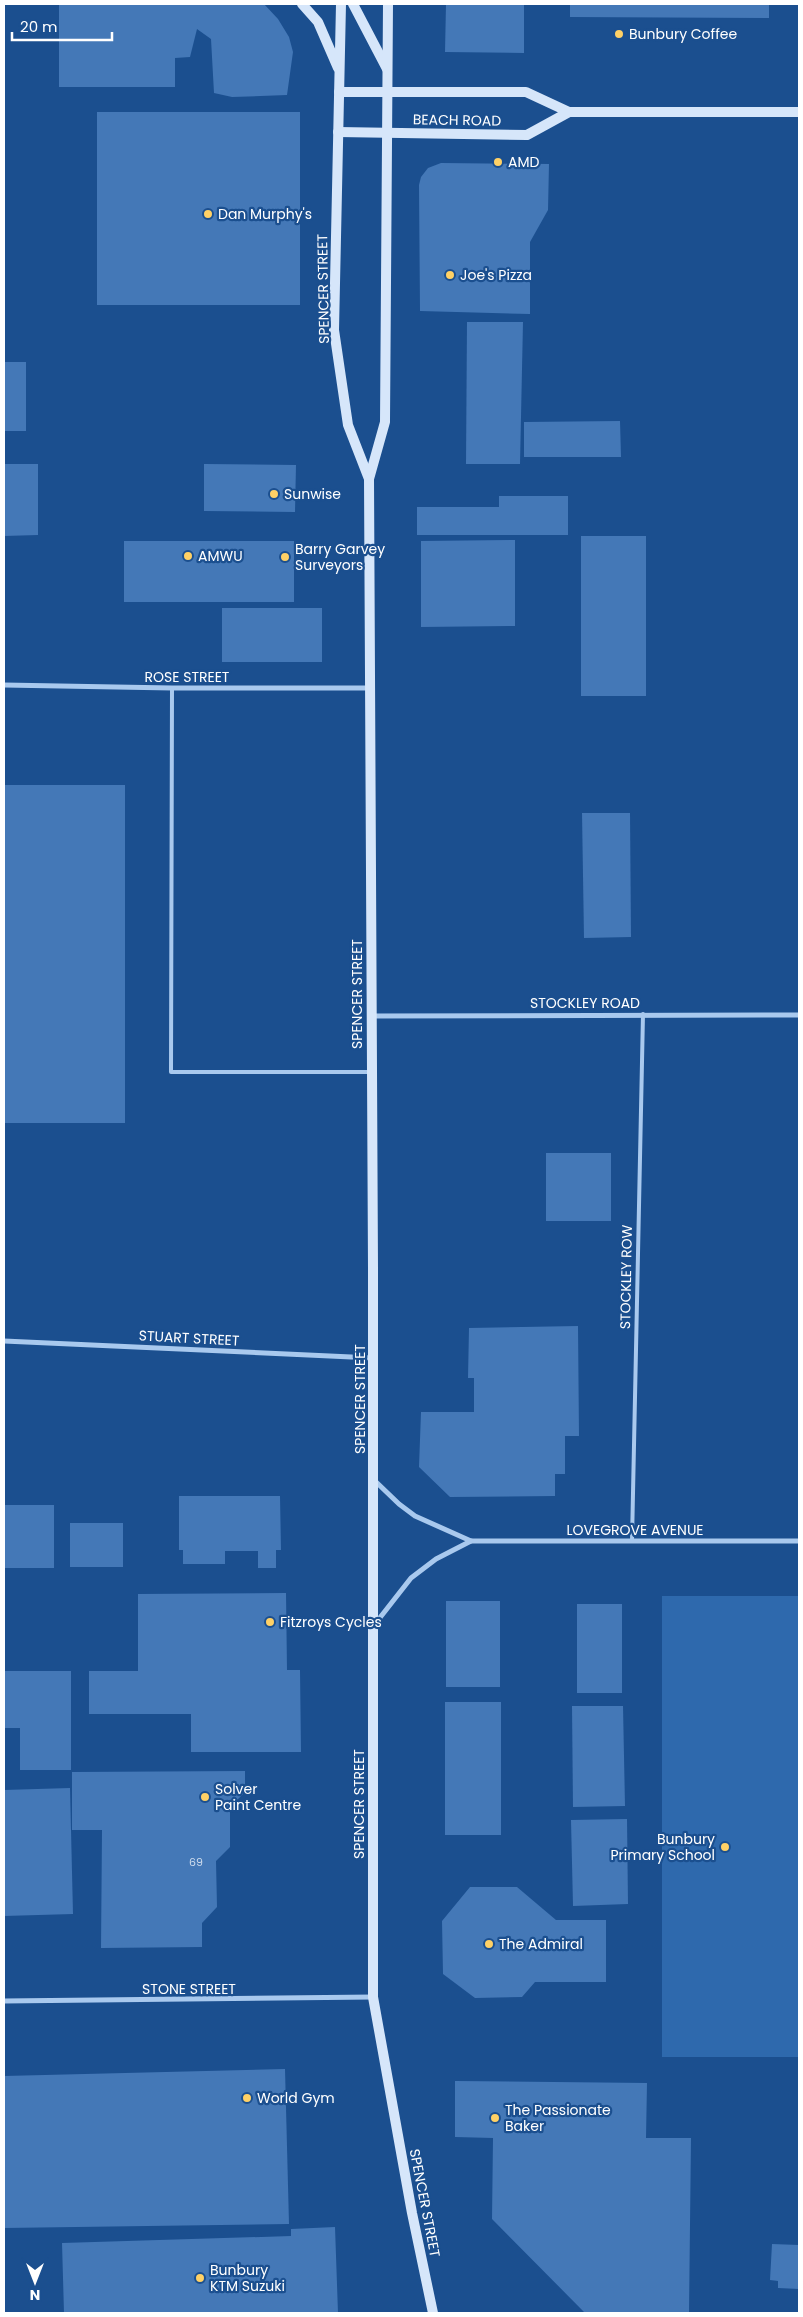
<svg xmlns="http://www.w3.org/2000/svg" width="803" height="2317" font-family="Poppins,sans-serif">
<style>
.green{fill:#2e69ad}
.building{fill:#4478b7}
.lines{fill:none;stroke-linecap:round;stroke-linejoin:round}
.lane{stroke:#a9c9ee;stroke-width:4}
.street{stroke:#a9c9ee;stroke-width:5}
.secondary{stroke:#d6e6fa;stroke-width:10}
.poi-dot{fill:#ffd166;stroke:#1b4f8f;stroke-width:2}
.labels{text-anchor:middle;stroke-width:4.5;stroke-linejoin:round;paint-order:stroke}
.number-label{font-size:11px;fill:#d0dded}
.poi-label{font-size:14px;fill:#fff;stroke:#1b4f8f;text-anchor:start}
.street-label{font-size:14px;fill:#fff;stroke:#1b4f8f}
</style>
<rect width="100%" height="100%" fill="#1b4f8f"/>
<rect class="green" x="662" y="1596" width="137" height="461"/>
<g class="building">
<polygon points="59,4 264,4 278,19 289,37 293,52 287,95 232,97 214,93 211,39 197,29 190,57 175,58 175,87 59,87"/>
<polygon points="446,4 524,4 524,53 445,52"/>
<polygon points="570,4 769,4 769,18 570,17"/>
<rect x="97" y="112" width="203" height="193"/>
<polygon points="441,163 549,164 548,210 530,242 530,314 420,311 419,185 421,177 428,168"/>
<polygon points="467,322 523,322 520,464 466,464"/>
<rect x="4" y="362" width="22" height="69"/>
<polygon points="620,421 621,457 524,457 524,422"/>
<polygon points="4,464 38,464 38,535 4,536"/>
<polygon points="204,464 296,465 295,512 204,511"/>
<polygon points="499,496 568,496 568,535 417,535 417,507 499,507"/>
<rect x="581" y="536" width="65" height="160"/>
<polygon points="515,540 515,626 421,627 421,541"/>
<rect x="124" y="541" width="170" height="61"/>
<rect x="222" y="608" width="100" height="54"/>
<rect x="4" y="785" width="121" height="338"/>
<polygon points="582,813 630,813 631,937 584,938"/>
<rect x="546" y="1153" width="65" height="68"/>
<polygon points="578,1326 579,1436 565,1436 565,1474 555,1474 555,1496 450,1497 419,1467 421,1412 474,1412 474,1378 468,1378 469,1328"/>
<polygon points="179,1496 280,1496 281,1550 276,1550 276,1568 258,1568 258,1551 225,1551 225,1564 183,1564 183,1550 179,1550"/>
<rect x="4" y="1505" width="50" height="63"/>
<rect x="70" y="1523" width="53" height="44"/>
<polygon points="286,1593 287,1670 300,1670 301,1752 191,1752 191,1714 89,1714 89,1671 138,1671 138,1594"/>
<rect x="446" y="1601" width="54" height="86"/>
<rect x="577" y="1604" width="45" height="89"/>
<polygon points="4,1671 71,1671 71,1770 20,1770 20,1728 4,1728"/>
<rect x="445" y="1702" width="56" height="133"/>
<polygon points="572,1706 623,1706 625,1806 573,1807"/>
<polygon points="245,1771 245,1792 230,1807 230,1847 216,1861 217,1907 202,1923 202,1947 101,1948 102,1830 72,1830 72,1772"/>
<polygon points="70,1788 73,1914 4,1916 4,1790"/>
<polygon points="627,1819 628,1904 573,1906 571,1820"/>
<polygon points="470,1887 517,1887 556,1920 606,1920 606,1982 535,1982 522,1997 475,1998 443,1974 442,1921"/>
<polygon points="285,2069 289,2224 4,2228 4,2076"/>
<polygon points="455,2081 647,2083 646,2138 691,2138 689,2313 585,2313 492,2219 493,2138 455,2137"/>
<polygon points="335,2227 338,2313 64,2313 62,2243 291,2236 291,2229"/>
<polygon points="772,2244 799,2245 799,2289 778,2288 778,2281 770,2280"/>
</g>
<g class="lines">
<g class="lane">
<polyline points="172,688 171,1072 372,1072"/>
<polyline points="632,1541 643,1014"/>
</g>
<g class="street">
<polyline points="4,685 172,688 369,688"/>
<polyline points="371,1016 799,1015"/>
<polyline points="4,1341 373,1358"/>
<polyline points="374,1480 399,1504 415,1516 471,1541 799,1541"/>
<polyline points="375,1624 411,1578 436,1559 471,1541"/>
<polyline points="4,2001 373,1997"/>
</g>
<g class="secondary">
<polyline points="302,4 318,22 338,68"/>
<polyline points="341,4 334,330 348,425 369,479"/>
<polyline points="353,4 387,69"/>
<polyline points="388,4 385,422 369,479 373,1267 373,1997 412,2213 433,2313"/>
<polyline points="339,92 526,92 569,112 799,112"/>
<polyline points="338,132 527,135 569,112"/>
</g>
</g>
<g class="poi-dot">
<circle cx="619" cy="34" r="5"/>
<circle cx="498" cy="162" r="5"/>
<circle cx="208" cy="214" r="5"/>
<circle cx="450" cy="275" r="5"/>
<circle cx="274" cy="494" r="5"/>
<circle cx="188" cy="556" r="5"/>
<circle cx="285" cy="557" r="5"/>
<circle cx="270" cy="1622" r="5"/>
<circle cx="205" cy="1797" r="5"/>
<circle cx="725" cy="1847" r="5"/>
<circle cx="489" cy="1944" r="5"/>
<circle cx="247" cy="2098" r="5"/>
<circle cx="495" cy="2118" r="5"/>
<circle cx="200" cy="2278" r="5"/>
</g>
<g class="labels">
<g class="number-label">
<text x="196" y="1866">69</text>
</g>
<g class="poi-label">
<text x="629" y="39">Bunbury Coffee</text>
<text x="508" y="167">AMD</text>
<text x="218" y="219">Dan Murphy's</text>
<text x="460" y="280">Joe's Pizza</text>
<text x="284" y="499">Sunwise</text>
<text x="295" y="554">Barry Garvey<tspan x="295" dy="16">Surveyors</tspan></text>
<text x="198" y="561">AMWU</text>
<text x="280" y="1627">Fitzroys Cycles</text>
<text x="215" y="1794">Solver<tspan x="215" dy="16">Paint Centre</tspan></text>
<text x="715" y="1844" text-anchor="end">Bunbury<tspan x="715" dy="16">Primary School</tspan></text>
<text x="499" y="1949">The Admiral</text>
<text x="257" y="2103">World Gym</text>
<text x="505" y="2115">The Passionate<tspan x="505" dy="16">Baker</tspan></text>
<text x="210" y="2275">Bunbury<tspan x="210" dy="16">KTM Suzuki</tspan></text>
</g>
<g class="street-label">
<text transform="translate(457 120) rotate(1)" y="5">BEACH ROAD</text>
<text transform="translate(323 289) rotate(-91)" y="5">SPENCER STREET</text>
<text x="187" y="682">ROSE STREET</text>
<text transform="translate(357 994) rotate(-90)" y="5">SPENCER STREET</text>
<text x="585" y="1008">STOCKLEY ROAD</text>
<text transform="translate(626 1277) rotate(-89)" y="5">STOCKLEY ROW</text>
<text transform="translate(189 1338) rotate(3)" y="5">STUART STREET</text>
<text transform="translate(360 1399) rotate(-90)" y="5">SPENCER STREET</text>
<text x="635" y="1535">LOVEGROVE AVENUE</text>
<text transform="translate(359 1804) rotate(-90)" y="5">SPENCER STREET</text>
<text x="189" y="1994">STONE STREET</text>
<text transform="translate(425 2203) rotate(79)" y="5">SPENCER STREET</text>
</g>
</g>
<rect width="803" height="2317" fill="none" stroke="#ffffff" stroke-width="10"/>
<g transform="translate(35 2282) rotate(180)" stroke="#1b4f8f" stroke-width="4" paint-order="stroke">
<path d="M0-4L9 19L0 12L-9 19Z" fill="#ffffff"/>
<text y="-8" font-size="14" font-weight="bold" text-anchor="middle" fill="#ffffff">N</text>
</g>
<path d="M12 32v8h100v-8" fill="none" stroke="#ffffff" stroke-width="2.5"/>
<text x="20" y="32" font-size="15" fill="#ffffff" stroke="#1b4f8f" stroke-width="4" paint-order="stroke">20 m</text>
</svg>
